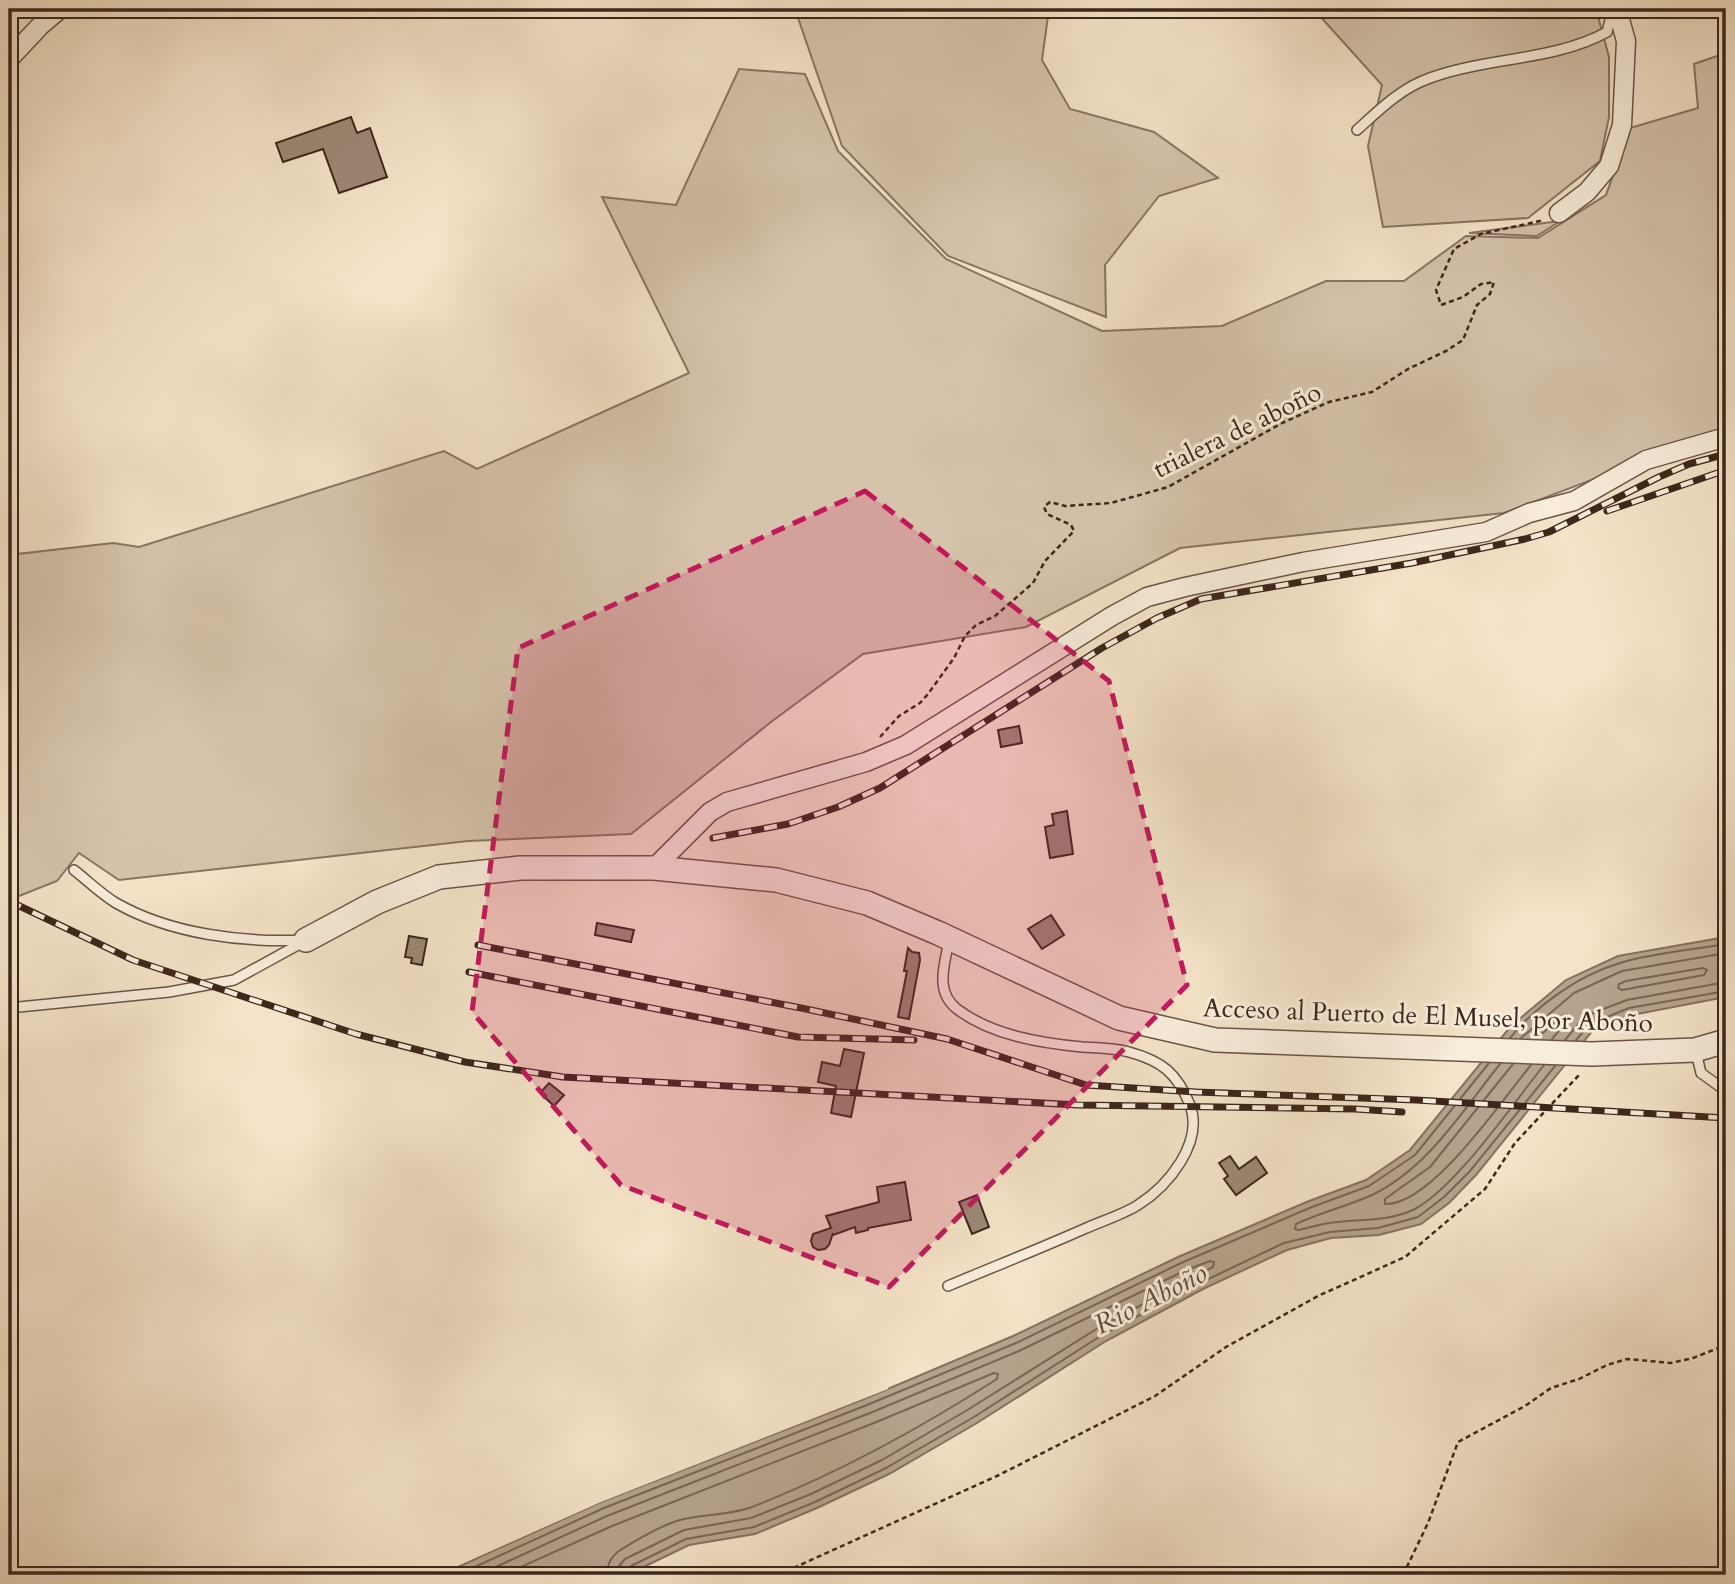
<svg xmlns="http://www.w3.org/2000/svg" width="1735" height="1584" font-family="Cardo,serif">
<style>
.green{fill:#d5c3ab;stroke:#897463;stroke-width:2}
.water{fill:#b6a38d;stroke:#86715f;stroke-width:2}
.pier{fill:#f4e3c8}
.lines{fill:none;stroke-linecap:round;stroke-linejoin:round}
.shore{stroke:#7a6454;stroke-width:2}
.building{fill:#9c8875;stroke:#3d261b;stroke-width:2}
.service-casing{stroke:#6b5546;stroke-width:12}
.minor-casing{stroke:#6b5546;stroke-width:21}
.tertiary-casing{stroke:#6b5546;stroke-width:26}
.path{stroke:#3d261b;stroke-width:2.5;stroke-dasharray:5 3.5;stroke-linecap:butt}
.service{stroke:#f8eddb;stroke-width:9}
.minor{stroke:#f8eddb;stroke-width:18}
.tertiary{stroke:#f8eddb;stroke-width:23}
.rail-casing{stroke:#3d261b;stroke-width:7}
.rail{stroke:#f8eddb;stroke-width:4.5;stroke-dasharray:13;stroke-linecap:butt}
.marked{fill:#c2185b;fill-opacity:0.2;stroke:#c2185b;stroke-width:5;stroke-dasharray:14 9;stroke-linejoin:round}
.labels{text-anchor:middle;stroke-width:6;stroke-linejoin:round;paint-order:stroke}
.street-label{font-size:26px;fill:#3d261b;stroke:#f8eddb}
.water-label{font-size:28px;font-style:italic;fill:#614c3d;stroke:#f8eddb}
</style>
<rect width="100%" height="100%" fill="#f4e3c8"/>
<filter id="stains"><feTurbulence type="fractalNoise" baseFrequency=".00286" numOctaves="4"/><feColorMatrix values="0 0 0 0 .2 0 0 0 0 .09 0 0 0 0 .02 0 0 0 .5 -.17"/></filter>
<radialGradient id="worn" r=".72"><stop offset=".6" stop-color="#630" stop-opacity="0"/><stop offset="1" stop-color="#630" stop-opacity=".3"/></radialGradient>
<g class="green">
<polygon points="795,9 1049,9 1042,60 1070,109 1154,132 1218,178 1159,196 1105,265 1106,317 948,256 842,146"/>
<polygon points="1335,9 1596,9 1609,57 1609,117 1600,161 1528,218 1383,227 1368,146 1382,85 1318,14"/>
<polygon points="1726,53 1726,432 1700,439 1504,513 1180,548 1026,627 863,654 771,722 631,834 468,841 119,880 79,853 57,881 9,900 9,555 113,543 139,547 444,451 477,469 689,373 602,197 676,205 739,69 805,74 838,151 946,259 1102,331 1222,326 1326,281 1404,281 1466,236 1538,238 1606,195 1630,128 1698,108 1694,64"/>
<polygon points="1560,221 1537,236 1469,233"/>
</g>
<polygon class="water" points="1726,937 1726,997 1632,1015 1593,1030 1476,1175 1449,1203 1421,1224 1379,1235 1331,1238 1287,1250 1205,1288 1106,1341 977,1423 889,1474 817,1508 755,1534 689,1545 627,1575 440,1575 601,1502 864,1399 1013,1336 1178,1257 1309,1201 1366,1180 1410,1150 1511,1026 1566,980 1618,956"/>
<polygon class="pier" points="889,1385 888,1389 601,1502 437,1575 439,1572 600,1499"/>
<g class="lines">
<g class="shore">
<polygon points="1703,968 1707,970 1704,975 1622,990 1618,988 1619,984 1626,981"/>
<path d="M 1510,1038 C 1537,1005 1579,975 1620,963 C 1652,953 1693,950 1726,944"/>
<polyline points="1521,1038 1574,993 1622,971 1726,953"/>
<polyline points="1536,1039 1563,1015 1567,1015 1568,1020 1552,1039"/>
<polyline points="1565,1040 1585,1016 1627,1000 1726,982"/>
<polyline points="1576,1040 1590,1024 1629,1008 1726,991"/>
<path d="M 1500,1064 C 1463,1110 1428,1168 1372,1195 C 1348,1206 1321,1212 1296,1224 L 1295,1229 L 1299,1230 C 1309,1228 1320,1224 1330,1223 C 1357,1219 1389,1222 1415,1209 C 1457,1186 1512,1105 1544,1065"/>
<path d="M 1513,1064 L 1430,1167 L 1385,1199 L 1385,1204 C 1431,1206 1502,1100 1531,1065"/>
<polyline points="457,1575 604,1508 867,1405 1016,1343 1181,1263 1312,1207 1369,1186 1415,1155 1489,1063"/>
<polyline points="478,1575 607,1516 870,1413 1019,1351 1184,1271 1210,1261 1214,1262 1213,1267 1098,1328 969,1409 882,1460 811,1494 751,1518 684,1530 625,1559 619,1566 618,1575"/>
<path d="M 503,1575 L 612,1526 L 874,1423 L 994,1373 L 998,1374 L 997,1379 C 919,1429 839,1473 752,1507 C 731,1515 706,1514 684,1519 C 666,1523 638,1539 622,1549 C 612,1555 607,1564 607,1575"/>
<polyline points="626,1575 631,1566 686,1539 754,1527 815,1502 886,1468 974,1417 1102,1335 1202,1282 1284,1243 1330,1232 1378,1228 1418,1217 1444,1197 1470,1171 1555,1066"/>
</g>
</g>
<g class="building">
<polygon points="351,117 357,133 370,128 387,177 339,193 323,149 283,162 276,143"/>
<polygon points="1019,726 1022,743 1001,747 998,730"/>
<polygon points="1067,811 1073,854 1050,858 1045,827 1054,825 1052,814"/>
<polygon points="1051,915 1064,935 1042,949 1028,929"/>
<polygon points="597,923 634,930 631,942 595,935"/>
<polygon points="409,936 427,939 422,965 411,963 412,958 405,957"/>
<polygon points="908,948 912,952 919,953 920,960 909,1019 898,1017 907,971 904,971"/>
<polygon points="844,1049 864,1053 851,1117 831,1113 836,1086 818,1082 822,1062 840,1066"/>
<polygon points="549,1083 564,1095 554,1106 540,1093"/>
<polygon points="1230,1156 1239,1169 1256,1157 1267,1173 1236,1195 1224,1179 1228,1176 1219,1163"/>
<polygon points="905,1182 911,1220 868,1228 868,1230 856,1233 855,1227 833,1235 833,1233 829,1245 825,1249 818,1250 813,1247 811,1241 813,1234 831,1228 826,1216 879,1202 877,1187"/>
<polygon points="977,1195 989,1227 972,1234 959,1202"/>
</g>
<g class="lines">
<defs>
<g id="service">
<path d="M 1357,130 C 1379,110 1401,88 1430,78 C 1487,57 1554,61 1607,32 L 1613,9"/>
<path d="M 74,870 C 88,881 101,894 116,903 C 170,934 244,943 304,940"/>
<polyline points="9,1008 169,992 234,980 305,941"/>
<polyline points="1696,1052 1701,1073 1726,1091"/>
<path d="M 948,1286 C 993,1267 1039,1249 1084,1229 C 1102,1221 1122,1215 1138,1205 C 1168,1186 1204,1143 1190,1105 C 1177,1073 1162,1061 1129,1052 C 1114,1048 1097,1048 1082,1047 C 1040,1043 991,1035 957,1009 C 934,991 945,964 949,940"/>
</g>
<g id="minor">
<polyline points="9,59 40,26 60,9"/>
<polyline points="1559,213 1587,192 1609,166 1622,125 1626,41 1617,9"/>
<polyline points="654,868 710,812 727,802 866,762 906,745 1112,616 1147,597 1185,587 1303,562 1486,532 1529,513 1574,501 1646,460 1726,437"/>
</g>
<polyline id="tertiary" points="306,940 377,902 439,877 520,868 654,868 776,880 867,903 938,933 1119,1018 1215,1040 1592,1054 1695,1050 1726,1041"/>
</defs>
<use href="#service" class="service-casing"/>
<use href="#minor" class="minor-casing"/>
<use href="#tertiary" class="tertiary-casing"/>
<g class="path">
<polyline points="880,737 899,716 920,703 928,694 954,658 965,636 976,625 995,616 1033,583 1045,561 1074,531 1071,525 1047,514 1044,507 1050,502 1065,506 1111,503 1168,487 1282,423 1329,402 1372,392 1408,369 1446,351 1463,340 1477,305 1490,294 1494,282 1481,284 1463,297 1441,305 1436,290 1454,249 1481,234 1544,220"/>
<polyline points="778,1575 999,1475 1155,1396 1226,1347 1318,1296 1405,1257 1485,1189 1515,1143 1580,1074"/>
<polyline points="1403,1575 1428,1523 1458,1442 1525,1406 1551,1388 1579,1379 1607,1365 1627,1359 1671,1363 1693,1358 1726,1345"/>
</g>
<use href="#service" class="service"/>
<use href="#minor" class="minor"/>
<use href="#tertiary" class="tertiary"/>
<defs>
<g id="rail">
<polyline points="1607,511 1726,470"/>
<polyline points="713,838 788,824 838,807 880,788 1102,648 1157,618 1201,599 1412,563 1525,539 1549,532 1659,477 1689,464 1726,454"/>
<polyline points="9,901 133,960 356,1034 465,1062 563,1077 1078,1105 1355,1109 1402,1112"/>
<polyline points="478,945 806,1009 947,1039 1086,1085 1196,1092 1416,1100 1726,1118"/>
<polyline points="469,972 798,1037 914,1040"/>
</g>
</defs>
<use href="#rail" class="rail-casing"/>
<use href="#rail" class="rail"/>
</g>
<path class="marked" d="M 865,491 L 1109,681 L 1187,985 L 889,1287 L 621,1185 L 472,1012 L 518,648 Z"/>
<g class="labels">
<g class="street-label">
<text transform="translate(1237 430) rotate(-26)" y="9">trialera de aboño</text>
<text transform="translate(1428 1015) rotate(2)" y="9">Acceso al Puerto de El Musel, por Aboño</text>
</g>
<g class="water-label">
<text transform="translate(1150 1298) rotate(-27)" y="10">Rio Aboño</text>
</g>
</g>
<rect width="1735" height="1584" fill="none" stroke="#f4e3c8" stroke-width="35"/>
<rect x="10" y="10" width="1714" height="1563" fill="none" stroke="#3d261b" stroke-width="3.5"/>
<rect x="18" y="18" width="1700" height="1549" fill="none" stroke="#3d261b" stroke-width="2"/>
<rect width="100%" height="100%" filter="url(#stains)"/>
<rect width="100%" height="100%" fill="url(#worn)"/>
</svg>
